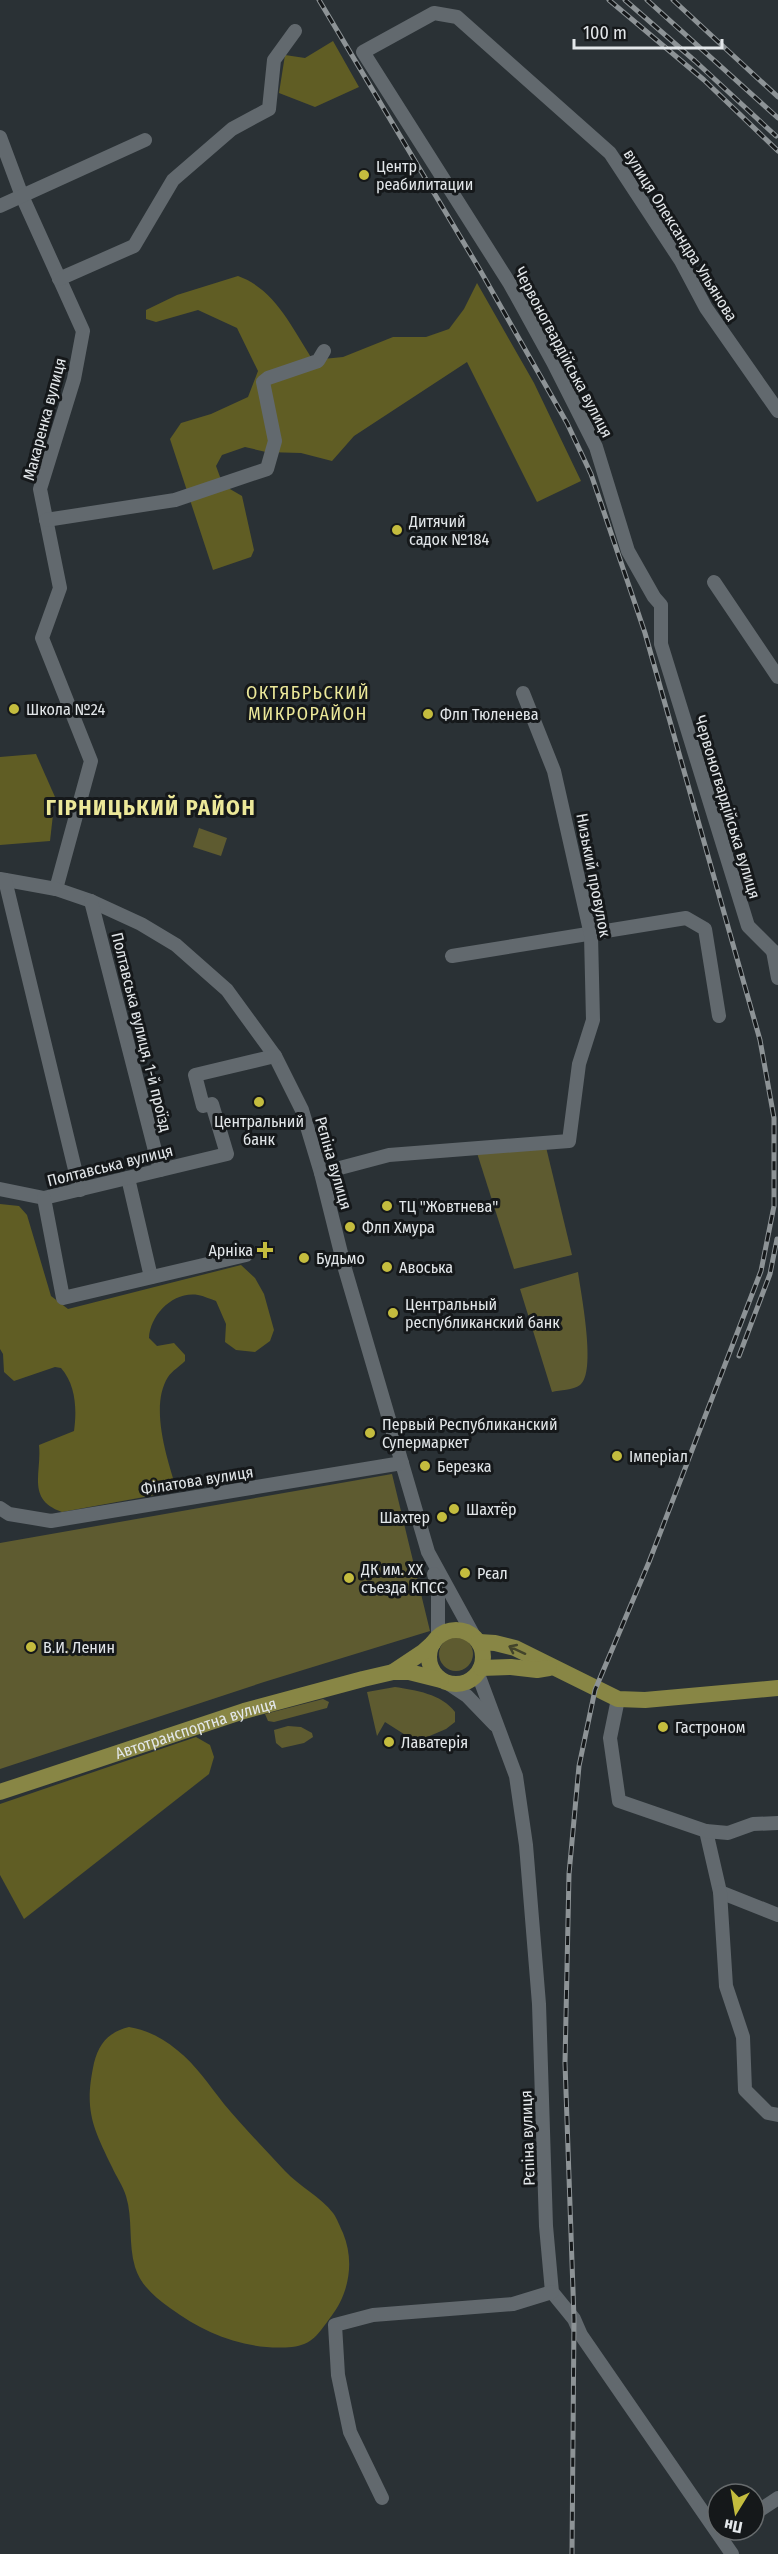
<svg xmlns="http://www.w3.org/2000/svg" width="778" height="2554" font-family="'Fira Sans Condensed',sans-serif">
<style>
.green{fill:#5e5b30}
.forest{fill:#605d24}
.lines{fill:none;stroke-linecap:round;stroke-linejoin:round}
.minor{stroke:#62696e;stroke-width:14}
.major{stroke:#888645;stroke-width:16}
.rail-casing{stroke:#8d9396;stroke-width:5}
.rail{stroke:#15181a;stroke-width:3;stroke-dasharray:9;stroke-linecap:butt}
.oneway{stroke:#43442b}
.poi-dot{fill:#c4bc3e;stroke:#15181a;stroke-width:2}
.labels{text-anchor:middle;stroke-width:6;stroke-linejoin:round;paint-order:stroke}
.poi-label{font-size:16px;fill:#e3e7ea;stroke:#15181a;text-anchor:start}
.street-label{font-size:16px;fill:#e3e7ea;stroke:#15181a}
.neighbourhood-label{font-size:18px;letter-spacing:1.5px;fill:#ece899;stroke:#15181a}
.district-label{font-size:22px;font-weight:bold;letter-spacing:1.5px;fill:#ece899;stroke:#15181a}
</style>
<rect width="100%" height="100%" fill="#2a3135"/>
<g class="green">
<polygon points="199,828 227,838 221,856 193,847"/>
<polygon points="546,1147 572,1255 514,1269 477,1153"/>
<path d="M 578,1272 C 581,1294 597,1373 580,1385 C 573,1390 560,1390 552,1392 L 520,1289 Z"/>
<polygon points="392,1474 430,1631 264,1682 0,1769 0,1543"/>
<circle cx="456" cy="1654" r="17"/>
<path d="M 395,1687 C 415,1690 442,1694 455,1712 L 455,1722 L 446,1729 L 399,1749 L 407,1736 L 385,1722 L 377,1736 L 367,1692 Z"/>
<polygon points="323,1699 329,1702 327,1708 274,1722 268,1721 265,1714"/>
<polygon points="288,1726 301,1727 312,1733 313,1737 304,1743 282,1748 276,1743 274,1730"/>
</g>
<g class="forest">
<polygon points="333,41 359,87 315,107 279,93 285,55 305,58"/>
<path d="M 238,276 C 275,289 292,328 313,360 L 343,357 L 393,337 L 426,337 L 449,329 L 464,309 L 477,283 L 534,383 L 581,481 L 537,502 L 467,362 L 354,436 L 332,461 L 301,453 L 266,452 L 245,447 L 222,455 L 216,466 L 223,485 L 242,496 L 254,550 L 251,557 L 213,570 L 170,439 L 181,423 L 211,414 L 248,397 L 258,371 L 237,328 L 198,310 L 156,322 L 146,319 L 146,310 L 177,295 Z"/>
<polygon points="36,754 55,797 50,841 0,845 0,757"/>
<path d="M 0,1204 L 19,1206 L 27,1215 L 51,1296 L 68,1309 L 241,1265 L 255,1278 L 264,1294 L 274,1330 L 270,1341 L 255,1352 L 236,1350 L 225,1342 L 226,1324 L 216,1301 C 210,1299 204,1296 198,1295 C 173,1291 150,1315 149,1338 L 157,1346 L 174,1343 L 185,1355 L 185,1361 C 180,1366 172,1371 168,1377 C 149,1407 168,1461 177,1491 L 62,1512 C 26,1500 42,1473 39,1445 L 74,1431 C 77,1410 76,1385 61,1368 L 55,1367 L 14,1381 L 4,1372 L 3,1354 L 0,1349 Z"/>
<polygon points="196,1737 210,1745 214,1757 209,1774 24,1919 0,1875 0,1804"/>
<path d="M 129,2027 C 147,2030 163,2038 177,2050 C 196,2065 209,2085 224,2104 C 243,2127 265,2149 285,2171 C 299,2186 322,2198 333,2213 C 337,2218 340,2227 343,2233 C 355,2262 349,2294 330,2318 C 319,2333 312,2345 292,2347 C 247,2351 205,2334 170,2308 C 155,2297 141,2286 135,2267 C 128,2244 133,2218 126,2196 C 123,2186 116,2176 112,2167 C 92,2126 84,2109 94,2063 C 99,2043 109,2032 129,2027 Z"/>
</g>
<g class="lines">
<g class="minor">
<polyline points="0,137 22,196 83,331 74,379 40,489 60,588 42,638 91,761 56,889"/>
<polyline points="0,206 145,140"/>
<polyline points="59,279 134,246 173,180 232,129 269,109 274,60 295,31"/>
<polyline points="778,411 706,308 681,261 610,153 457,17 434,13 363,52 510,284 553,362 596,447 628,551 654,597 661,605 661,644 748,926 778,956"/>
<polyline points="46,520 175,500 267,469 275,441 263,382 268,378 318,361 324,351"/>
<polyline points="714,582 778,677"/>
<polyline points="0,879 56,889 91,901 141,924 176,945 227,990 275,1056 302,1110 321,1173 345,1269 428,1552 474,1636"/>
<polyline points="5,880 80,1190"/>
<polyline points="91,901 160,1170"/>
<polyline points="773,951 778,978"/>
<polyline points="452,956 686,918 705,929 719,1016"/>
<polyline points="321,1173 389,1155 569,1141 579,1064 593,1020 591,935 554,771 523,693"/>
<polyline points="128,1178 151,1277"/>
<polyline points="0,1189 44,1198 227,1154 212,1104 203,1106 195,1075 275,1056"/>
<polyline points="44,1198 63,1298 246,1255"/>
<polyline points="0,1508 9,1514 51,1521 402,1463"/>
<polyline points="434,1574 438,1589 438,1637"/>
<polyline points="478,1674 516,1776 526,1845 539,2004 546,2226 552,2292 574,2319 581,2335 732,2554"/>
<polyline points="449,1684 467,1696 495,1725"/>
<polyline points="618,1699 610,1738 619,1801 706,1831 720,1892 778,1915"/>
<polyline points="706,1831 728,1833 753,1824 778,1823"/>
<polyline points="720,1892 726,1986 743,2037 745,2090 768,2113 778,2115"/>
<polyline points="382,2498 350,2432 338,2375 335,2325 373,2315 513,2304 552,2292"/>
<polyline points="754,2514 778,2498"/>
</g>
<g class="major">
<circle cx="456" cy="1657" r="27"/>
<polyline points="479,1642 495,1643 515,1648 618,1699 645,1700 778,1688"/>
<polyline points="481,1668 511,1667 537,1670 549,1668"/>
<polyline points="393,1672 423,1652 433,1643"/>
<path id="s1" d="M 0,1792 L 244,1711 L 363,1679 L 393,1672 L 409,1672 L 441,1680"/>
</g>
<defs>
<g id="rail">
<polyline points="319,0 480,270 567,423 591,474 645,633 760,1040 774,1118 774,1206 761,1271 649,1562 595,1690 579,1766 569,1874 565,2063 574,2319 572,2554"/>
<polyline points="609,0 704,80 778,151"/>
<polyline points="625,0 695,61 776,136"/>
<polyline points="647,0 778,118"/>
<polyline points="673,0 778,97"/>
<polyline points="739,1356 770,1274 777,1239"/>
</g>
</defs>
<use href="#rail" class="rail-casing"/>
<use href="#rail" class="rail"/>
</g>
<defs><path id="oneway-shaft" d="M-6 0H5M1.5-3L5.5 0L1.5 3" fill="none" stroke-width="1.6" stroke-linecap="round" stroke-linejoin="round" transform="scale(1.5)"/></defs>
<use class="oneway" href="#oneway-shaft" transform="translate(517 1650) rotate(-155)"/>
<g class="poi-dot">
<circle cx="364" cy="175" r="6"/>
<circle cx="397" cy="530" r="6"/>
<circle cx="14" cy="709" r="6"/>
<circle cx="428" cy="714" r="6"/>
<circle cx="259" cy="1102" r="6"/>
<circle cx="387" cy="1206" r="6"/>
<circle cx="350" cy="1227" r="6"/>
<path d="M262 1241h6v6h6v6h-6v6h-6v-6h-6v-6h6z"/>
<circle cx="304" cy="1258" r="6"/>
<circle cx="387" cy="1267" r="6"/>
<circle cx="393" cy="1313" r="6"/>
<circle cx="370" cy="1433" r="6"/>
<circle cx="617" cy="1456" r="6"/>
<circle cx="425" cy="1466" r="6"/>
<circle cx="454" cy="1509" r="6"/>
<circle cx="442" cy="1517" r="6"/>
<circle cx="465" cy="1573" r="6"/>
<circle cx="349" cy="1578" r="6"/>
<circle cx="31" cy="1647" r="6"/>
<circle cx="663" cy="1727" r="6"/>
<circle cx="389" cy="1742" r="6"/>
</g>
<g class="labels">
<g class="poi-label">
<text x="376" y="172">Центр<tspan x="376" dy="18">реабилитации</tspan></text>
<text x="409" y="527">Дитячий<tspan x="409" dy="18">садок №184</tspan></text>
<text x="26" y="715">Школа №24</text>
<text x="440" y="720">Флп Тюленева</text>
<text x="259" y="1127" text-anchor="middle">Центральний<tspan x="259" dy="18">банк</tspan></text>
<text x="399" y="1212">ТЦ "Жовтнева"</text>
<text x="362" y="1233">Флп Хмура</text>
<text x="253" y="1256" text-anchor="end">Арніка</text>
<text x="316" y="1264">Будьмо</text>
<text x="399" y="1273">Авоська</text>
<text x="405" y="1310">Центральный<tspan x="405" dy="18">республиканский банк</tspan></text>
<text x="382" y="1430">Первый Республиканский<tspan x="382" dy="18">Супермаркет</tspan></text>
<text x="629" y="1462">Імперіал</text>
<text x="437" y="1472">Березка</text>
<text x="466" y="1515">Шахтёр</text>
<text x="430" y="1523" text-anchor="end">Шахтер</text>
<text x="361" y="1575">ДК им. XX<tspan x="361" dy="18">съезда КПСС</tspan></text>
<text x="477" y="1579">Рєал</text>
<text x="43" y="1653">В.И. Ленин</text>
<text x="675" y="1733">Гастроном</text>
<text x="401" y="1748">Лаватерія</text>
</g>
<g class="street-label">
<text transform="translate(681 235) rotate(58)" y="6">вулиця Олександра Ульянова</text>
<text transform="translate(564 352) rotate(62)" y="6">Червоногвардійська вулиця</text>
<text transform="translate(44 419) rotate(-75)" y="6">Макаренка вулиця</text>
<text transform="translate(728 807) rotate(73)" y="6">Червоногвардійська вулиця</text>
<text transform="translate(594 875) rotate(79)" y="6">Низький провулок</text>
<text transform="translate(142 1032) rotate(76)" y="6">Полтавська вулиця, 1-й проїзд</text>
<text transform="translate(334 1163) rotate(74)" y="6">Рєпіна вулиця</text>
<text transform="translate(110 1165) rotate(-14)" y="6">Полтавська вулиця</text>
<text transform="translate(197 1480) rotate(-9)" y="6">Філатова вулиця</text>
<text dy="6" stroke="none"><textPath href="#s1" startOffset="206">Автотранспортна вулиця</textPath></text>
<text transform="translate(527 2138) rotate(-92)" y="6">Рєпіна вулиця</text>
</g>
<g class="neighbourhood-label">
<text x="308" y="699">ОКТЯБРЬСКИЙ<tspan x="308" dy="21">МИКРОРАЙОН</tspan></text>
</g>
<g class="district-label">
<text x="151" y="815">ГІРНИЦЬКИЙ РАЙОН</text>
</g>
</g>
<g transform="translate(736 2512) rotate(191)"><circle r="28" fill="#15181a" stroke="#676b6d" stroke-width="1.5"/>
<path d="M0-4.5L10 22L0 15L-10 22Z" fill="#c4bc3e"/>
<text y="-9" font-size="16" font-weight="bold" text-anchor="middle" fill="#e3e7ea">Пн</text>
</g>
<path d="M574 39v9h148v-9" fill="none" stroke="#e3e7ea" stroke-width="3"/>
<text x="583" y="39" font-size="18" fill="#e3e7ea" stroke="#15181a" stroke-width="4.5" paint-order="stroke">100 m</text>
</svg>
